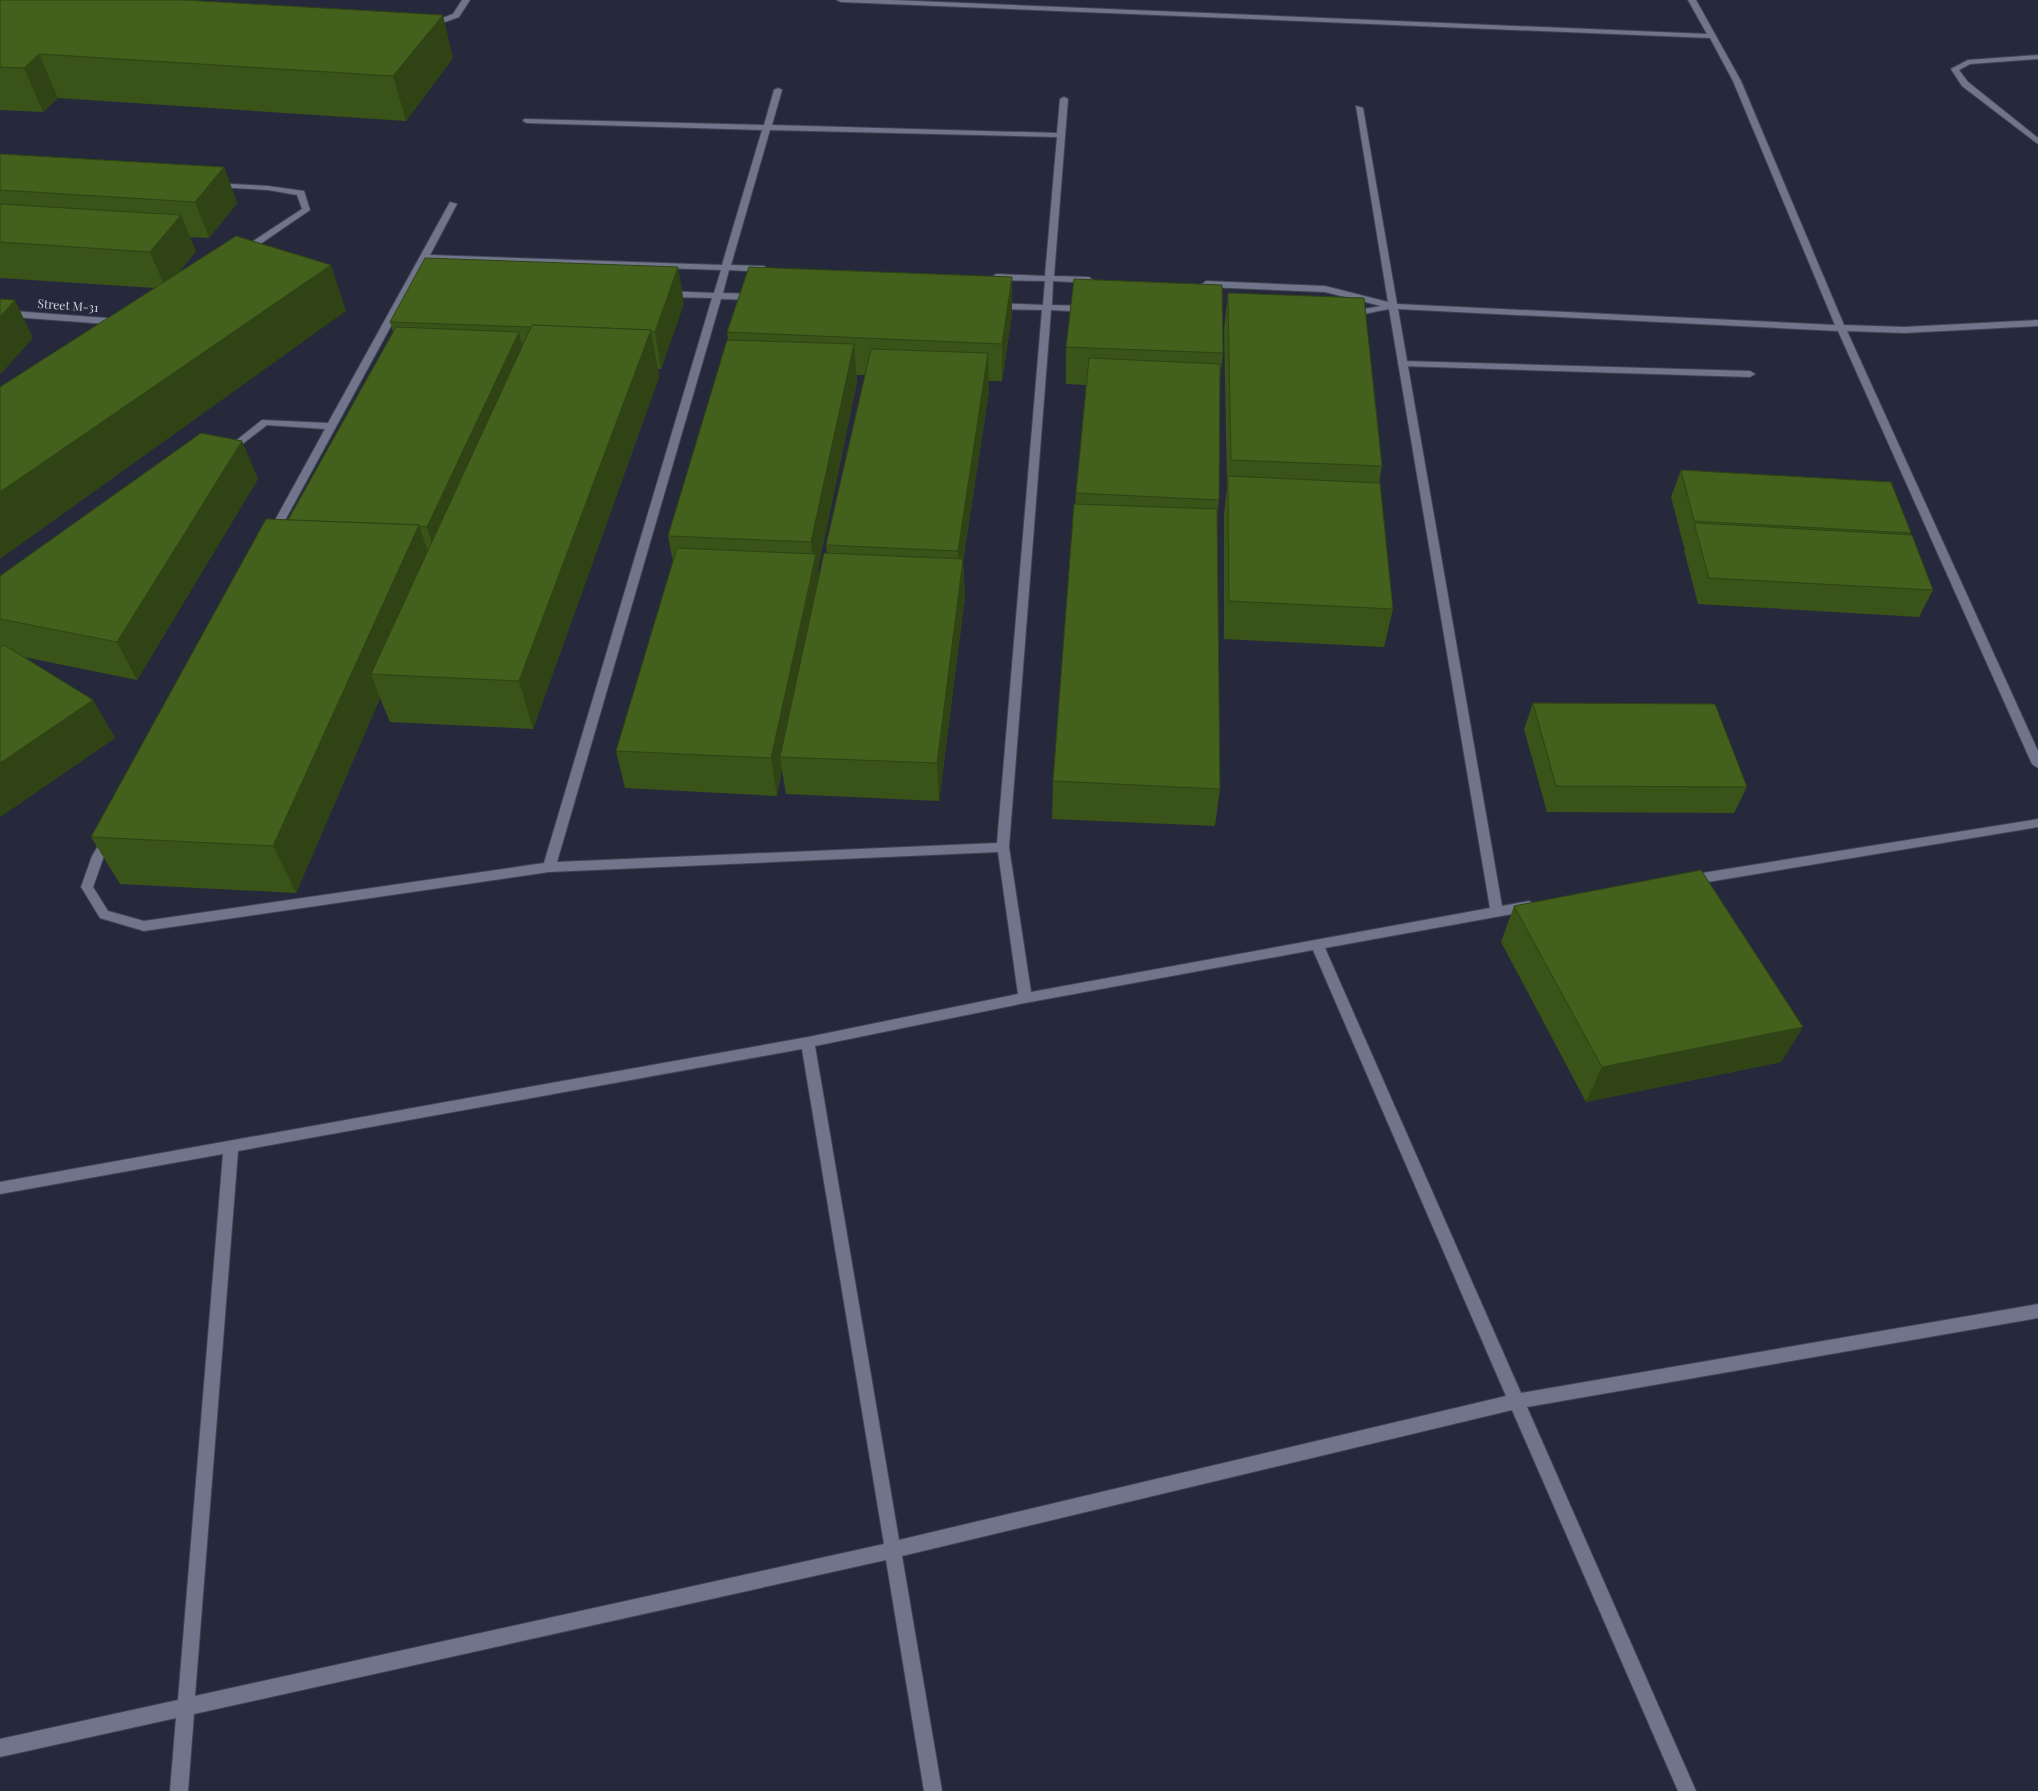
<svg xmlns="http://www.w3.org/2000/svg" width="2038" height="1791" font-family="'Playfair Display',serif">
<style>
.lines{fill:none;stroke-linecap:round;stroke-linejoin:round}
.lane-casing{stroke:#414454;stroke-width:2}
.street-casing{stroke:#414454;stroke-width:2}
.lane{fill:#70758b;fill-rule:evenodd}
.street{fill:#70758b;fill-rule:evenodd}
.wall{fill:#3a5318;fill-rule:evenodd}
.shaded-wall{fill:#2f4314}
.building{fill:#43601c;stroke:#2f4314}
.labels{text-anchor:middle;stroke-width:4;stroke-linejoin:round;paint-order:stroke}
.far-street-label{font-size:12px;fill:#d1d4e1;stroke:#26293c}
</style>
<rect width="100%" height="100%" fill="#26293c"/>
<g class="lines">
<defs>
<g id="lane">
<polygon points="462,0 470,0 459,17 431,27 424,25 453,14"/>
<polygon points="1403,361 1750,371 1755,374 1750,377 1400,366 1398,364"/>
</g>
<g id="street">
<path d="M 837,0 L 892,0 L 1707,34 L 1688,0 L 1696,0 L 1741,81 L 1844,325 L 1904,327 L 2038,320 L 2038,326 L 1904,333 L 1847,331 L 2038,751 L 2038,768 L 2032,764 L 1838,331 L 1398,309 L 1502,906 L 1529,901 L 1533,903 L 1535,906 L 1533,909 L 1529,911 L 1325,948 L 1521,1393 L 2038,1304 L 2038,1318 L 1527,1407 L 1696,1791 L 1678,1791 L 1512,1410 L 902,1556 L 942,1791 L 924,1791 L 886,1560 L 194,1714 L 188,1791 L 170,1791 L 176,1718 L 0,1757 L 0,1739 L 178,1700 L 223,1154 L 0,1194 L 0,1182 L 808,1037 L 1018,994 L 998,852 L 549,872 L 144,931 L 100,918 L 83,890 L 81,887 L 92,856 L 104,836 L 112,836 L 114,839 L 104,856 L 93,887 L 108,911 L 144,921 L 544,863 L 712,298 L 667,297 L 663,294 L 667,291 L 714,293 L 721,270 L 427,260 L 277,535 L 269,535 L 268,533 L 325,429 L 267,425 L 231,453 L 225,453 L 223,451 L 262,420 L 328,423 L 450,202 L 457,204 L 430,255 L 722,265 L 762,130 L 527,123 L 523,121 L 524,119 L 764,125 L 774,90 L 778,88 L 782,90 L 772,125 L 1057,133 L 1060,99 L 1064,97 L 1068,99 L 1054,276 L 1089,277 L 1093,280 L 1089,283 L 1053,281 L 1052,305 L 1087,306 L 1091,309 L 1087,312 L 1051,310 L 1009,847 L 1031,992 L 1490,908 L 1389,309 L 1349,317 L 1346,316 L 1346,312 L 1381,306 L 1325,292 L 1206,287 L 1202,284 L 1206,281 L 1325,286 L 1388,302 L 1356,106 L 1363,108 L 1397,304 L 1835,325 L 1733,81 L 1710,38 L 841,2 ZM 770,130 L 1057,137 L 1045,276 L 996,274 L 992,277 L 996,280 L 1045,281 L 1043,305 L 997,303 L 993,306 L 997,309 L 1042,310 L 997,843 L 557,862 L 721,299 L 754,300 L 758,297 L 754,294 L 723,293 L 729,270 L 764,272 L 768,269 L 764,266 L 731,265 ZM 1313,950 L 1506,1396 L 899,1540 L 815,1046 L 1025,1003 ZM 802,1049 L 884,1544 L 195,1696 L 238,1151 Z"/>
<polygon points="2038,55 2038,59 1970,64 1959,70 1968,82 2038,138 2038,144 1962,86 1951,69 1968,60"/>
<polygon points="211,183 268,186 304,191 310,210 247,253 241,253 241,249 302,209 297,195 268,190 214,187 210,185"/>
<polygon points="0,310 120,319 124,322 120,325 0,316"/>
<polygon points="2038,819 2038,827 1690,885 1686,883 1684,880 1686,877 1690,875"/>
</g>
</defs>
<use href="#lane" class="lane-casing"/>
<use href="#street" class="street-casing"/>
<use href="#lane" class="lane"/>
<use href="#street" class="street"/>
</g>
<g class="wall">
<polygon points="0,0 453,58 406,121 58,98 43,112 0,110"/>
<polygon points="0,154 224,167 237,203 209,238 190,237 196,251 179,272 346,311 155,288 0,278"/>
<path d="M 1012,277 L 1012,314 L 1002,381 L 988,381 L 989,391 L 963,561 L 965,597 L 939,801 L 786,794 L 782,770 L 777,796 L 625,788 L 616,751 L 673,562 L 668,536 L 728,340 L 727,332 ZM 857,375 L 865,375 L 826,545 L 827,553 L 819,576 L 818,569 L 857,382 Z"/>
<polygon points="1228,293 1382,466 1379,483 1393,609 1384,647 1224,639 1224,514 1227,488 1224,330"/>
<polygon points="684,303 661,369 658,369 659,377 533,729 390,722 380,698 296,893 120,884 91,837 288,520 393,332 390,322"/>
<polygon points="1066,347 1223,353 1220,380 1219,500 1217,521 1220,789 1215,826 1052,819 1053,781 1076,493 1086,385 1066,384"/>
<polygon points="1681,470 1911,533 1909,535 1933,590 1919,617 1698,604 1684,550 1685,548 1684,547 1671,497"/>
<polygon points="258,479 137,680 24,657 93,700 115,738 0,817 0,576"/>
<polygon points="1533,703 1747,787 1734,813 1547,812 1524,729"/>
<polygon points="1514,906 1803,1027 1781,1062 1586,1102 1501,942"/>
</g>
<g class="shaded-wall">
<polygon points="443,15 453,58 406,121 393,76"/>
<polygon points="39,54 58,98 43,112 24,68"/>
<polygon points="224,167 237,203 209,238 195,202"/>
<polygon points="181,215 196,251 166,289 150,252"/>
<polygon points="331,265 346,311 0,559 0,492"/>
<polygon points="678,267 684,303 661,369 655,332"/>
<polygon points="1012,277 1012,314 1002,381 1002,344"/>
<polygon points="15,300 33,338 0,375 0,317"/>
<polygon points="651,330 659,377 533,729 519,681"/>
<polygon points="519,332 528,369 439,565 427,527"/>
<polygon points="854,344 857,382 818,569 820,592 780,757 782,770 777,796 771,758 814,565 811,542"/>
<polygon points="988,353 989,391 963,561 965,597 939,801 937,763 959,589 958,551"/>
<polygon points="242,441 258,479 137,680 117,642"/>
<polygon points="419,525 435,573 371,674 380,698 296,893 273,846"/>
<polygon points="93,700 115,738 0,817 0,763"/>
<polygon points="1803,1027 1781,1062 1586,1102 1602,1067"/>
</g>
<g class="building">
<polygon points="0,0 184,0 443,15 393,76 39,54 24,68 0,67"/>
<polygon points="0,154 224,167 195,202 0,190"/>
<polygon points="0,204 181,215 150,252 0,242"/>
<polygon points="236,236 331,265 0,492 0,387"/>
<polygon points="425,258 678,267 655,332 651,331 651,330 532,325 531,327 390,322"/>
<polygon points="749,267 1012,277 1002,344 727,332"/>
<polygon points="1074,279 1222,285 1223,353 1066,347"/>
<polygon points="1228,293 1364,298 1382,466 1231,460"/>
<polygon points="0,299 15,300 0,317"/>
<polygon points="532,325 651,330 519,681 371,674"/>
<polygon points="396,327 519,332 427,527 419,526 419,525 288,520"/>
<polygon points="727,340 854,344 811,542 668,536"/>
<polygon points="871,349 988,353 958,551 826,545"/>
<polygon points="1089,358 1220,364 1219,500 1076,493"/>
<polygon points="201,433 242,441 117,642 0,619 0,576"/>
<polygon points="1681,470 1891,482 1911,533 1694,521"/>
<polygon points="1228,476 1380,483 1393,609 1229,601"/>
<polygon points="1074,504 1217,509 1220,789 1053,781"/>
<polygon points="266,519 419,525 273,846 91,837"/>
<polygon points="1694,523 1912,535 1933,590 1709,578"/>
<polygon points="677,548 816,554 771,758 616,751"/>
<polygon points="824,553 963,559 937,763 780,757"/>
<polygon points="4,645 93,700 0,763 0,647"/>
<polygon points="1533,703 1715,704 1747,787 1556,786"/>
<polygon points="1701,870 1803,1027 1602,1067 1514,906"/>
</g>
<g class="labels">
<g class="far-street-label">
<text transform="translate(68 306) rotate(4)" y="4">Street M-31</text>
</g>
</g>
</svg>
